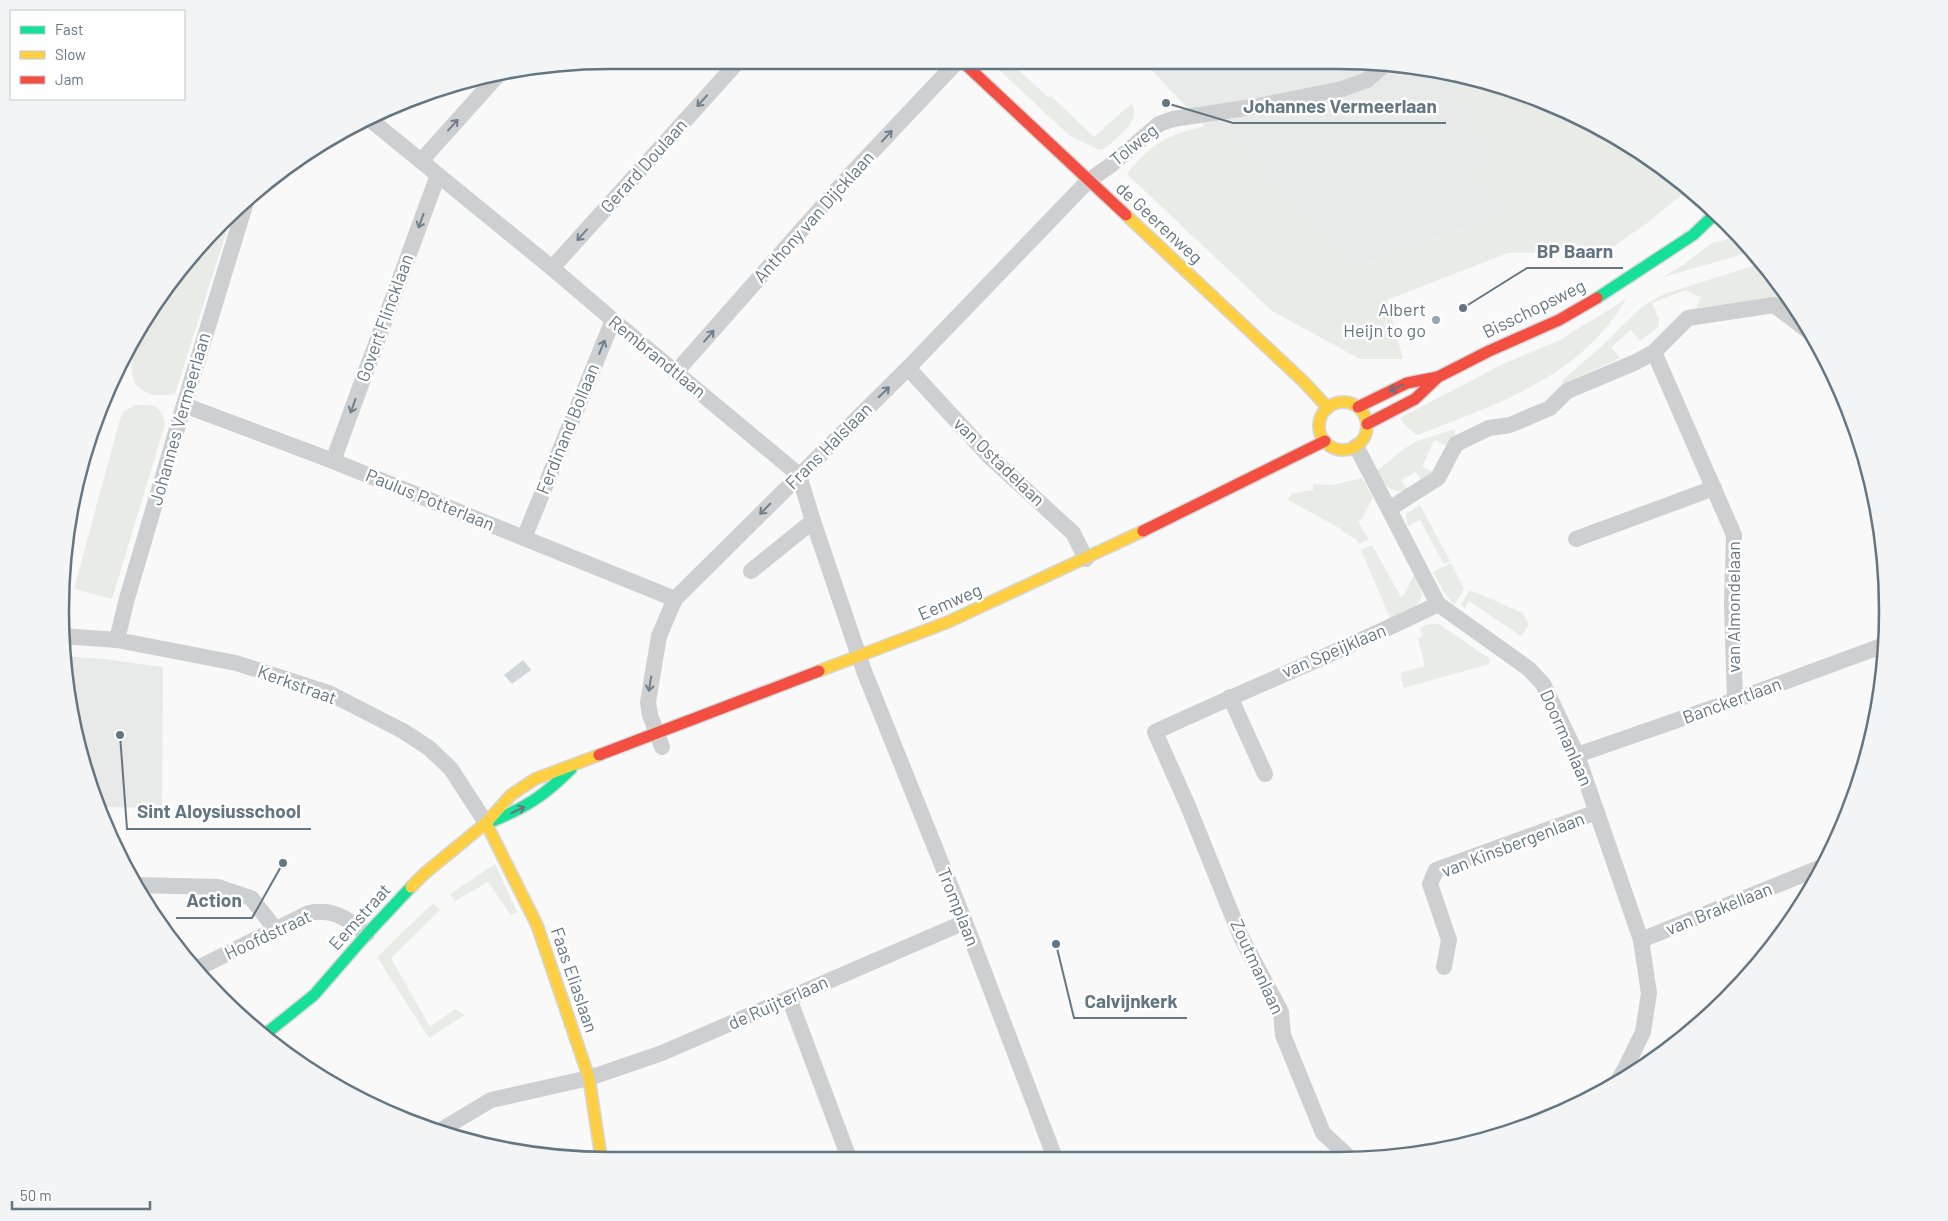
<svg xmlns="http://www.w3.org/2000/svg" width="1948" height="1221" font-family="Barlow,sans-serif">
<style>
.built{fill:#e8e9e9}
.green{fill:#e8ebe6}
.water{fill:#ced6d9}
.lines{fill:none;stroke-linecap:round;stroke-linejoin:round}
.fast-casing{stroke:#d5d6d7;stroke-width:14}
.slow-casing{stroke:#d5d6d7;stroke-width:14}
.jam-casing{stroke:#d5d6d7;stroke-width:14}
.street{stroke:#cecfd0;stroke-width:16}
.fast{stroke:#16e098;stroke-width:11}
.slow{stroke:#ffcf43;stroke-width:11}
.jam{stroke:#f24e42;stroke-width:11}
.oneway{stroke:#707f8b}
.oneway2{stroke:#657683}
.poi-dot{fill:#99a4ac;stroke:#fff;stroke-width:2}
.labels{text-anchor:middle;stroke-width:5;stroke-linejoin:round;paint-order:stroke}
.street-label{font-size:18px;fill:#657683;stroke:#fff}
.poi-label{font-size:18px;fill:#657683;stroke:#fff;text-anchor:end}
.rim{fill:none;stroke:#657683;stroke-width:2.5}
.leader{fill:none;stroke:#657683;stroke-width:2}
.callout-dot{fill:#657683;stroke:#fff;stroke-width:2}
.callout-label{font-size:19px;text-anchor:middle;font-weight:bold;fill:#657683;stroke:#fff;stroke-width:5;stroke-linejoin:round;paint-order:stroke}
</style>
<rect width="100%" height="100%" fill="#f9f9f9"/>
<g class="built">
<polygon points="1147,65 1409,65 1548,102 1672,174 1357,270 1249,174"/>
<polygon points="63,656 104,659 163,667 162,808 99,807 89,787 65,683"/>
</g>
<g class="green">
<path d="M 994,65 L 1013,65 L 1048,97 L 1051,96 L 1094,137 L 1132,103 C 1134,108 1135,113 1133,119 C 1130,127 1108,148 1100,150 L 1070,136 Z"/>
<path d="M 1443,74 L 1548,102 L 1672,174 L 1689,189 L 1647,223 L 1606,252 L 1508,253 L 1387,300 L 1403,359 L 1360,359 L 1272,311 L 1127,174 C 1155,138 1176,132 1220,123 L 1355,268 L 1506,212 L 1469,175 L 1494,153 L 1460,119 L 1472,109 L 1444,78 Z"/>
<path d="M 233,211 L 175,394 C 162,397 140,396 134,381 C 131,374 132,364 132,356 L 128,355 L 153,304 L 221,221 Z"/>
<polygon points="1729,239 1742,239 1754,251 1663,277 1683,265 1712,243"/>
<polygon points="1762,263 1788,299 1771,298 1696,308 1701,297 1685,290 1652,303 1659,319 1659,326 1640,341 1631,330 1611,347 1620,358 1563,384 1562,381 1605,343 1643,306 1664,294"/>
<path d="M 1626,299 C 1582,376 1496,405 1417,435 L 1408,428 L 1400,418 L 1503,364 L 1560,340 Z"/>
<path d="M 135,405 C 154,405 160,404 165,424 L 112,599 L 74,589 L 120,419 L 124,411 Z"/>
<path d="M 1455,429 L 1455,434 L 1449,447 L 1434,440 L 1422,467 L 1434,472 L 1422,482 L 1416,472 L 1401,480 L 1407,490 C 1389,494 1385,485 1377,471 L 1405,448 L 1417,441 Z"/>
<polygon points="1362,478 1373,497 1362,519 1358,521 1369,540 1358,544 1357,540 1342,531 1341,529 1288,500 1291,494 1313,490 1313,484 1332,485"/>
<polygon points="1420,505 1450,561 1444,564 1420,520 1408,526 1406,514"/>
<path d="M 1372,545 L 1401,597 L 1404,595 L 1414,575 C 1433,603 1413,608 1391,620 L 1361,550 Z"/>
<polygon points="1451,563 1464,589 1454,605 1444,592 1433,572"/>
<polygon points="1470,590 1523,613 1529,625 1521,636 1469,601 1465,608 1461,605"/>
<polygon points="1433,624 1439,624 1490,659 1489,664 1404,688 1400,673 1425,666 1418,639 1423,636 1420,629 1425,625"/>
<polygon points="495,864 517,912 511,915 488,882 455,901 450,894"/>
<polygon points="433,903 440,910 391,958 430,1027 455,1009 465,1015 429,1038 377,957"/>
</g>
<polygon class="water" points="523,660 531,670 512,684 504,675"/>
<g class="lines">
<defs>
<g id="fast">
<polyline points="1597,298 1693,235 1715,214"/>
<path d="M 490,822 C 525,808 544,796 571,769"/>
<polyline points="263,1036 314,995 367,934 411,887"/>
</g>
<g id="slow">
<polyline points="1126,215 1304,382 1328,408"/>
<circle cx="1343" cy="426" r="24"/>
<polyline points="819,671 948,622 1143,531"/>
<polyline points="486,823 537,925 589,1078 601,1157"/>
<polyline points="411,887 425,873 486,823 511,795 535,779 599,755"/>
</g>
<g id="jam">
<polyline points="966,65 1126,215"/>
<polyline points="1358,407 1407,383 1438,377"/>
<polyline points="1367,424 1415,399 1438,377 1489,351 1559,320 1597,298"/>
<polyline points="1143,531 1325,441"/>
<polyline points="599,755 819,671"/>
</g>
</defs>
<use href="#fast" class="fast-casing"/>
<use href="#slow" class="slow-casing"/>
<use href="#jam" class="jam-casing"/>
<g class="street">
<polyline points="367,117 552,268 613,320 799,475 813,521 864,671 965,922 1055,1158"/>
<polyline points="421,161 499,74"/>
<polyline points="552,268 735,65"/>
<polyline points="1654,352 1734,535 1732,605 1735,700"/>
<polyline points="908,368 989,456 1073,533 1086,559"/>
<polyline points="676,372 851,174 954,65"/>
<polyline points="184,405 333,461 675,599"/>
<polyline points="1356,446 1438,604 1529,669 1543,684 1577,755 1641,940 1649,993 1643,1032 1625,1069 1615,1086"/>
<polyline points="333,461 438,175"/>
<polyline points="1389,509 1438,478 1456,444 1489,428 1510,425 1550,408 1567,391 1636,362 1654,352 1688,318 1774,305 1815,336"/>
<polyline points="524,538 613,320"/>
<polyline points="1576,539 1714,488"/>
<polyline points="751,571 813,521"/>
<polyline points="62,636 117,640 236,663 329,693 403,731 429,748 451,769 486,823"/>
<polyline points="117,640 126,602 184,405 247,199"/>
<polyline points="1230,697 1265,774"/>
<polyline points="662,747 650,715 648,702 659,636 675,599 908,368 1088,181 1111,165 1159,124 1173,119 1258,106 1342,89 1367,80 1384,65"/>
<polyline points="1577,755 1735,700 1887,644"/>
<polyline points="137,885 218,887 251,898 276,930"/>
<polyline points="1641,940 1824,866"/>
<polyline points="1444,967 1449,940 1430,884 1436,870 1597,812"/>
<path d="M 196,969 L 309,913 C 334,908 347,919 367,934"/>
<polyline points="789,998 849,1158"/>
<polyline points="441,1130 491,1100 589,1078 662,1053 965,922"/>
<path d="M 1355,1160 L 1350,1158 L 1323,1133 L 1283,1035 L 1281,1012 L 1241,937 L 1188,806 L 1155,732 C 1249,688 1345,650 1438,604"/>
</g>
<use href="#fast" class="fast"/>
<use href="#slow" class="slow"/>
<use href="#jam" class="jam"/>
</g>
<defs><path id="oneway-shaft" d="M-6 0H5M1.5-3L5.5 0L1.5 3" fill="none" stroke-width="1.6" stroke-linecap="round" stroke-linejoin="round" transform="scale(1.25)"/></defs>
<g class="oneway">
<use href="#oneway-shaft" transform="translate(702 101) rotate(132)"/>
<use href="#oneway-shaft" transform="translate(453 125) rotate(-48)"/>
<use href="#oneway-shaft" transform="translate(887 136) rotate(-47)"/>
<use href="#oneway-shaft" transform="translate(421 221) rotate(110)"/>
<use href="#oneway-shaft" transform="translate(582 235) rotate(132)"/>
<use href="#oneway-shaft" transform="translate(709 336) rotate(-49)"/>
<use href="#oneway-shaft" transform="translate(602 347) rotate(-68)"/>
<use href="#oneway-shaft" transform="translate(884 392) rotate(-44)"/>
<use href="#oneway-shaft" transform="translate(353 406) rotate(110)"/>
<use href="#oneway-shaft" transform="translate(765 509) rotate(135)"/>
<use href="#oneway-shaft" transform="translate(650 684) rotate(99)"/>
</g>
<g class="oneway2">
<use href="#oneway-shaft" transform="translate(1396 388) rotate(154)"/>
<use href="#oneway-shaft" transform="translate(518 810) rotate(-26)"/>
</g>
<circle class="poi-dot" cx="1436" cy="320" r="5"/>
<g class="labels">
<g class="street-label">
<text transform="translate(1134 145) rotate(-39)" y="6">Tolweg</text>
<text transform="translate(644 166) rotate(-48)" y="6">Gerard Doulaan</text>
<text transform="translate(814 217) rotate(-48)" y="6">Anthony van Dijcklaan</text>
<text transform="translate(1159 223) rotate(43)" y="6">de Geerenweg</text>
<text transform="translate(1534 309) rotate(-26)" y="6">Bisschopsweg</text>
<text transform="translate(385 318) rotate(-70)" y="6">Govert Flincklaan</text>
<text transform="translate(657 357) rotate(39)" y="6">Rembrandtlaan</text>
<text transform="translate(180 419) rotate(-74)" y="6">Johannes Vermeerlaan</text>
<text transform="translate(568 429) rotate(-68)" y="6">Ferdinand Bollaan</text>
<text transform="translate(829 446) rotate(-45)" y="6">Frans Halslaan</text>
<text transform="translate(999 462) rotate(44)" y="6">van Ostadelaan</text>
<text transform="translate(430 500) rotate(22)" y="6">Paulus Potterlaan</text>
<text transform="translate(950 602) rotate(-23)" y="6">Eemweg</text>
<text transform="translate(1734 607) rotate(-90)" y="6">van Almondelaan</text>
<text transform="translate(1334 651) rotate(-23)" y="6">van Speijklaan</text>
<text transform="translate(297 685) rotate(20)" y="6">Kerkstraat</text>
<text transform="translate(1732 701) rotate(-20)" y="6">Banckertlaan</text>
<text transform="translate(1566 738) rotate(66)" y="6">Doormanlaan</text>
<text transform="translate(1513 845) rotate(-21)" y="6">van Kinsbergenlaan</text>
<text transform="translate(958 907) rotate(68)" y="6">Tromplaan</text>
<text transform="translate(1719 909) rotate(-22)" y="6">van Brakellaan</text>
<text transform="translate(360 917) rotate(-48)" y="6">Eemstraat</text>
<text transform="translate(268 935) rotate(-25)" y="6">Hoofdstraat</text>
<text transform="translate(1257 967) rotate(65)" y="6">Zoutmanlaan</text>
<text transform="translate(574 980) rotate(71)" y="6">Faas Eliaslaan</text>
<text transform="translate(778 1003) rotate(-24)" y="6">de Ruijterlaan</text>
</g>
<g class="poi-label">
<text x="1426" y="316">Albert<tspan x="1426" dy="21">Heijn to go</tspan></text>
</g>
</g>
<path d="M0 0H1948V1221H0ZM610 69H1338A541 541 0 0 1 1879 610V611A541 541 0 0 1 1338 1152H610A541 541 0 0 1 69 611V610A541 541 0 0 1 610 69Z" fill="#f3f4f5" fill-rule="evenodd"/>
<path class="rim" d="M610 69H1338A541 541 0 0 1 1879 610V611A541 541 0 0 1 1338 1152H610A541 541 0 0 1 69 611V610A541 541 0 0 1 610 69Z"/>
<path class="leader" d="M1166 103L1233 123H1446M1463 308L1527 268H1623M120 735L127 829H311M283 863L252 918H176M1056 944L1074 1018H1187"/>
<g class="callout-dot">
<circle cx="1166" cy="103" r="5"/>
<circle cx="1463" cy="308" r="5"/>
<circle cx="120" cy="735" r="5"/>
<circle cx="283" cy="863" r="5"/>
<circle cx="1056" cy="944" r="5"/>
</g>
<g class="callout-label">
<text x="1340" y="113">Johannes Vermeerlaan</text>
<text x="1575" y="258">BP Baarn</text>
<text x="219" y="818">Sint Aloysiusschool</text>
<text x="214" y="907">Action</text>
<text x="1131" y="1008">Calvijnkerk</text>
</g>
<rect x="10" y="10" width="175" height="90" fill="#ffffff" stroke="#c1c8cd"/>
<rect x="20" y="26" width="25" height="8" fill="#16e098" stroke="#c1c8cd"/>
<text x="55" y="35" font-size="15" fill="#657683">Fast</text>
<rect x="20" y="51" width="25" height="8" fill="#ffcf43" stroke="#c1c8cd"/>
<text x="55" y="60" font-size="15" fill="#657683">Slow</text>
<rect x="20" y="76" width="25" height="8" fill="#f24e42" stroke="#c1c8cd"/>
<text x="55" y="85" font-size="15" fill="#657683">Jam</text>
<path d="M12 1201v8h138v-8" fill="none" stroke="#657683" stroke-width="2.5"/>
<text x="20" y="1201" font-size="15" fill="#657683" stroke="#ffffff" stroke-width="4" paint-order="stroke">50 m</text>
</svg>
